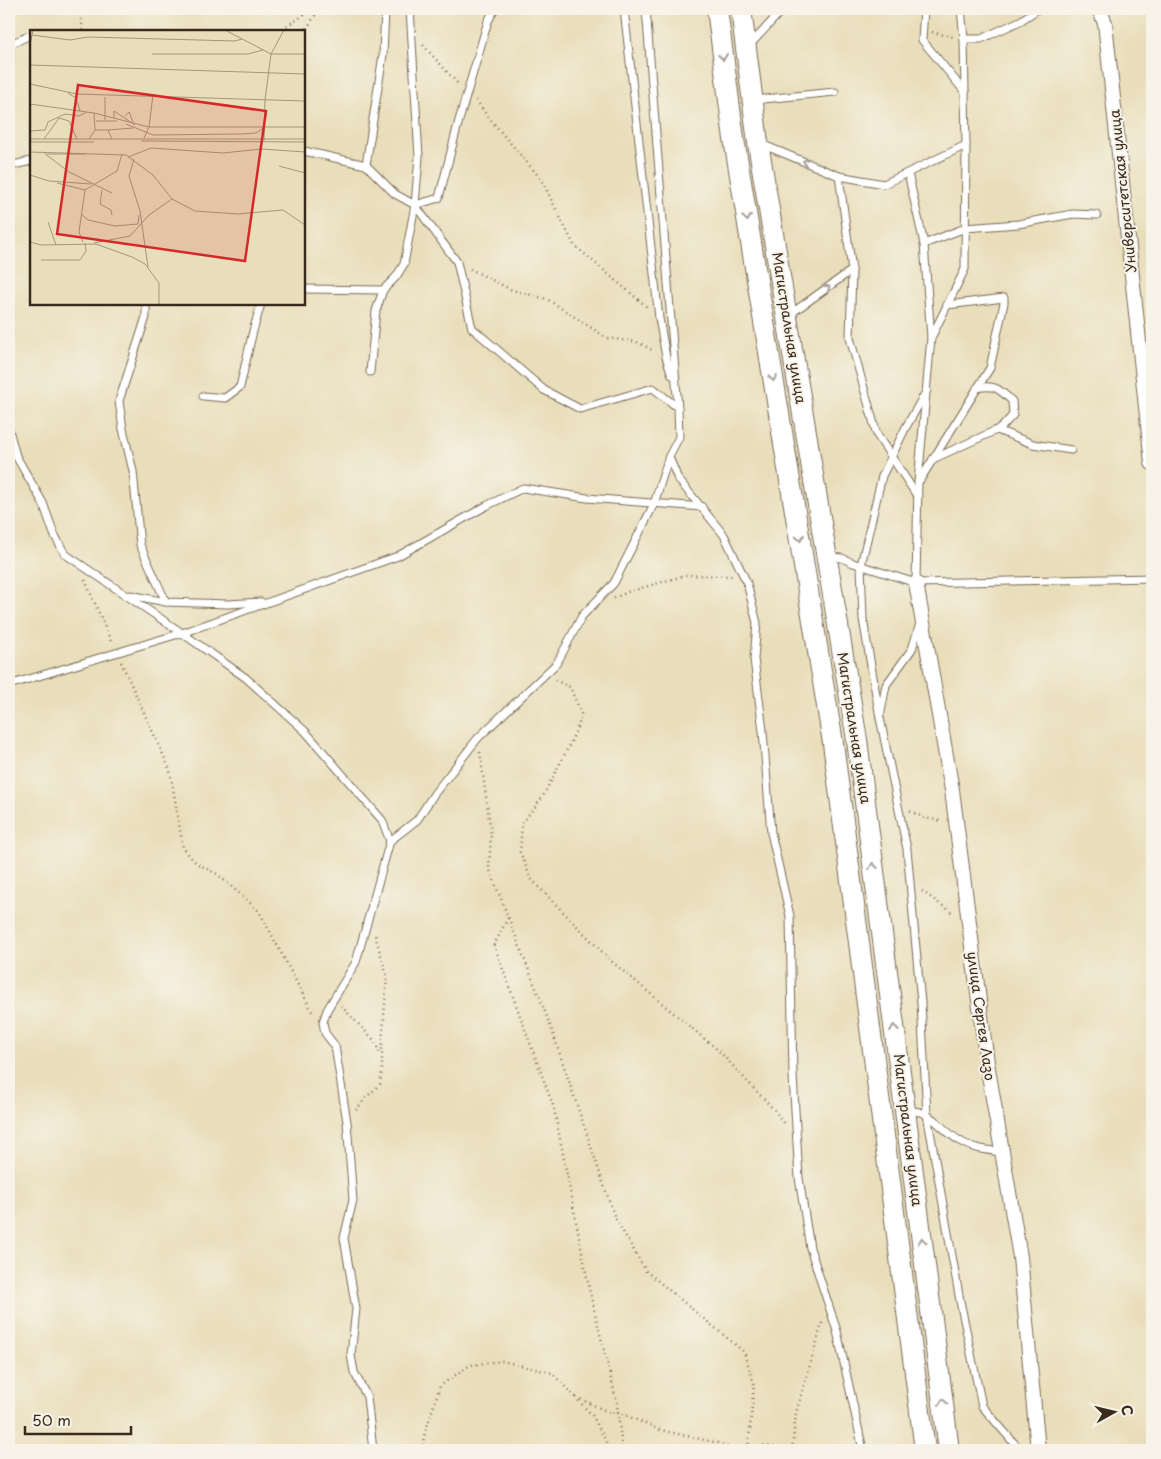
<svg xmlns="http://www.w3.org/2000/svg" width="1161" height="1459" font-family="'Playpen Sans',sans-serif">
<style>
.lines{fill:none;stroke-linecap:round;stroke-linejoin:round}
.service-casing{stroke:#786955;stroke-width:9}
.minor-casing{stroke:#786955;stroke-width:16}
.secondary-casing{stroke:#786955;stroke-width:22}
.path{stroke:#786955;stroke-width:2.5;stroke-dasharray:1 4;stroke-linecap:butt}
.service{stroke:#fff;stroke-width:7}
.minor{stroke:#fff;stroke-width:14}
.secondary{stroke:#fff;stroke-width:20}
.oneway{stroke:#a79f9a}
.labels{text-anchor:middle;stroke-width:4;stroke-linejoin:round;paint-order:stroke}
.street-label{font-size:14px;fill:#3b2a1e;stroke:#f7f3e8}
.inset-road{fill:none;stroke:#a3967c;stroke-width:1}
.view{fill:#d62828;fill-opacity:0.15;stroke:#d62828;stroke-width:2.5}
.inset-edge{fill:none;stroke:#3b2a1e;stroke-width:2.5}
</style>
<rect width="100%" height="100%" fill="#f7f3e8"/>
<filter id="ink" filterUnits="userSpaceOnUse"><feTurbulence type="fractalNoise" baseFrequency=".02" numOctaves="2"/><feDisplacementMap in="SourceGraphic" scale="10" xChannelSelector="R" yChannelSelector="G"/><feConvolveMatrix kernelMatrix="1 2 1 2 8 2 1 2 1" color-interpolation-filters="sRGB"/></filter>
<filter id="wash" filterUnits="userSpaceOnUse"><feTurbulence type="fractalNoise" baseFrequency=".0096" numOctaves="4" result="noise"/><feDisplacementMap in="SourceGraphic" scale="20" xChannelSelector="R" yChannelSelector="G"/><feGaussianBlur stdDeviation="1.12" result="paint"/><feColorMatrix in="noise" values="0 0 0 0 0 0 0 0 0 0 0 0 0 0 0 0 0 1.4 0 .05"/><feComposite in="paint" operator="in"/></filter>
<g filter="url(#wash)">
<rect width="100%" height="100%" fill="#e9deba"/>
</g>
<g filter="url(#ink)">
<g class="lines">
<defs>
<g id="service">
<polyline points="410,9 419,157 415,205"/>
<polyline points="624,9 659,318 666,357 672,375"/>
<polyline points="924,9 922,40 965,92"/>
<polyline points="964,39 981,39 1020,21 1038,9"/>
<polyline points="9,45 30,35"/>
<polyline points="750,45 783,9"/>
<polyline points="753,100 835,92"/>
<polyline points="761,144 839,176 852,270 789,315"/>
<polyline points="304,151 366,165 395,194 415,205 457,262 472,328 544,390 580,409 653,388 678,408"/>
<polyline points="366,165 383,55 385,9"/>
<polyline points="9,166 31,161"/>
<polyline points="908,173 924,244 931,338"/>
<polyline points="839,176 884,184 966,145 964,39 961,9"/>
<polyline points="924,244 965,228 1018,224 1073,214 1097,215"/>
<polyline points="852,270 850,338 877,435 918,497"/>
<polyline points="304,289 383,290"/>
<polyline points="146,304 146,317 119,401 123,429 133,471 140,545 166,602 228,604 261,602"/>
<polyline points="370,372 376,311 383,290 396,277 404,264 415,205 439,198 458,124 488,21 495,9"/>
<polyline points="927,390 906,427 882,476 861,565 863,619 880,718 907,849 921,1003 927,1114 960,1301 982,1406 1020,1450"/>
<polyline points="203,396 225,398 240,387 253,331 261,304"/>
<polyline points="9,430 16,456 43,503 54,534 65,554 182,633 246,678 305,731 382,820 390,841"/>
<polyline points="997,430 1033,444 1071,450"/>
<polyline points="669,457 678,479 724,535 747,583 757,623 754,659 763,731 771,833 790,916 793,1076 799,1178 810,1248 837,1331 863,1450"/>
<path d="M 933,459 L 1001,428 L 1013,415 L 1012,401 C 999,389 995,384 977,388"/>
<polyline points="920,480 990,368 1004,303 1004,298 947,305"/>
<polyline points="829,557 842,558 853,563 916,583 1152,578"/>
<polyline points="916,583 918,482 931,338 965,269 966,145"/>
<polyline points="130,595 166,602"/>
<polyline points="9,685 182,633 398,556 486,506 523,488 587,498 702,507"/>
<polyline points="881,712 886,685 912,649 920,623"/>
<path d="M 906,1111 C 933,1109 939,1129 960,1141 C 972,1149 988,1150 1002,1152"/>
<polyline points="373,1450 367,1397 354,1372 351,1355 356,1309 344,1238 353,1200 347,1122 335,1046 325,1033 323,1022 327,1010 356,962 390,841 417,820 434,794 478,738 557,663 582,616 614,583 654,504 669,456 679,437 678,408 646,9"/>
</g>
<g id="minor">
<polyline points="1099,9 1105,23 1152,463"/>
<polyline points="916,583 952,790 987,1063 1020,1257 1038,1450"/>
</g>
<g id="secondary">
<polyline points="717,9 734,139 833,743 925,1450"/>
<polyline points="741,9 758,143 857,740 949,1450"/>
</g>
</defs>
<use href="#service" class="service-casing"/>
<use href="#minor" class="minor-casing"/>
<use href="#secondary" class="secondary-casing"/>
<g class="path">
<polyline points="80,9 83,31"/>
<polyline points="278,31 314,9"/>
<polyline points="932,32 953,37"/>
<polyline points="304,33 319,9"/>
<polyline points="423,45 459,85"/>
<polyline points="476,100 489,118 541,179 574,245 647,307"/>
<polyline points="470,269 512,290 547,299 607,338 637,342 654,351"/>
<polyline points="85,580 112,644"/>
<polyline points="614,598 628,592 686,575 732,576"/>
<polyline points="121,662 170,770 183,848 196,863 217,874 259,911 314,1015"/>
<polyline points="555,680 570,687 582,716 570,744 542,798 522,823 520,852 531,879 610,960 718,1050 776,1112 785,1126"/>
<polyline points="480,752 491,833 489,868 549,1022 615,1218 646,1271 744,1352 754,1384 748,1450"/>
<polyline points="910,811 924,818 942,821"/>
<polyline points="922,891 954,914"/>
<polyline points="508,918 494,945 554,1108 590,1293 617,1403 622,1450"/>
<polyline points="341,1006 374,1040 381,1056"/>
<polyline points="356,1110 364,1100 380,1084 382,1070 382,1045 387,976 375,935"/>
<polyline points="576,1397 611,1413 618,1412 660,1430 718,1443 736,1450"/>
<polyline points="422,1450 424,1436 440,1386 470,1365 502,1361 552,1373 592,1415 611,1450"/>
<polyline points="755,1450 762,1445 791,1450"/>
<polyline points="792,1450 796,1413 823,1320"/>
</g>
<use href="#service" class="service"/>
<use href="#minor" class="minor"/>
<use href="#secondary" class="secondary"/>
</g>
<defs><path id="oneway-chevron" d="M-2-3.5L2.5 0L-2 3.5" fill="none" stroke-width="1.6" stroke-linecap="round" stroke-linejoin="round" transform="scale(1.25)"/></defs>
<g class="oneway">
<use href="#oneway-chevron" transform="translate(723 57) rotate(83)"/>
<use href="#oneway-chevron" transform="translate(806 162) rotate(-158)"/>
<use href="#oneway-chevron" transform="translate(747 218) rotate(81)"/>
<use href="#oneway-chevron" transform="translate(827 288) rotate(-35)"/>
<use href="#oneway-chevron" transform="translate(773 378) rotate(81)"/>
<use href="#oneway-chevron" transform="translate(800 538) rotate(81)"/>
<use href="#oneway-chevron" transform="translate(873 866) rotate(-97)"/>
<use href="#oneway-chevron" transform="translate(894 1028) rotate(-97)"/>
<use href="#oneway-chevron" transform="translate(922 1241) rotate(-97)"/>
<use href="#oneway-chevron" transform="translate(943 1402) rotate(-97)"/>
</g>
</g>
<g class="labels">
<g class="street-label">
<text transform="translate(1123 191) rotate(-96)" y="5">Университетская улица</text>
<text transform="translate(789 328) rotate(81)" y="5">Магистральная улица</text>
<text transform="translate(854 728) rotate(81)" y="5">Магистральная улица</text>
<text transform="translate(981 1016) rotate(82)" y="5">улица Сергея Лазо</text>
<text transform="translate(908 1130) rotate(83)" y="5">Магистральная улица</text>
</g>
</g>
<g transform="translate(30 30)">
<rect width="275" height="275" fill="#e9deba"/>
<path class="inset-road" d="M 195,0 L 241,24 L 275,24M 2,5 L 40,10 L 58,7 L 205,11 L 212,9M 0,15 L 3,0M 122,24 L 218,24 L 233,20M 0,35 L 275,44M 0,54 L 47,64 L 275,71M 38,63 L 46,68 L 50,81M 75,67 L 75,90M 0,74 L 64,83 L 65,100M 64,83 L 119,97 L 275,97M 95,86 L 99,82 L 103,92M 84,88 L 84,81 L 105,95M 66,91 L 87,91M 96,94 L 123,105 L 212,104 L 226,103 L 235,97M 78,100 L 103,98M 0,101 L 15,100 L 18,92 L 35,84 L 49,86 L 57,82M 114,108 L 119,97 L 123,65M 0,109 L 275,109M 14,109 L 29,88 L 39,91 L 47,109M 59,109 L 65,100 L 78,100 L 82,109M 111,111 L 275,112M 234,111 L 235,70 L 241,24 L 254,0M 0,112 L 64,112M 0,122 L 96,125 L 123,145 L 142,169 L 165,181 L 208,184 L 253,180 L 275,195M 14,123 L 39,142 L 82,163M 17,124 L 55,124M 98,127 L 121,118 L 193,123 L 232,119 L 275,122M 104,129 L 99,146 L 110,181 L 118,237M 249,136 L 275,143M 0,145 L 19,151 L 61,154M 27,153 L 55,160M 72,160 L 70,174 L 81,180 L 82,185M 51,184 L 58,190 L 85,196 L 108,194 L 109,185M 18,192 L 26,215M 0,212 L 11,215 L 66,214 L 102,227 L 115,234 L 129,253 L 129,275M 53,212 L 49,202 L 55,160 L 87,141 L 92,124M 64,213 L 100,206 L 119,185 L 142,169M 11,230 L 50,230 L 56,221 L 55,213"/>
<path class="view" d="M 48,55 L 236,81 L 215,231 L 27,204 Z"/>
<rect width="275" height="275" class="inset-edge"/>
</g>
<rect width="1161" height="1459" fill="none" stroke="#f7f3e8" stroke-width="30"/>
<g transform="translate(1114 1412) rotate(82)" stroke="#f7f3e8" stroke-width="4" paint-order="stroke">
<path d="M0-4L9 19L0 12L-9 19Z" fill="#3b2a1e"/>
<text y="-8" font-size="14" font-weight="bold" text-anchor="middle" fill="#3b2a1e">С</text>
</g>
<path d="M25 1426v8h106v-8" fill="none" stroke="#3b2a1e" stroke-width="2.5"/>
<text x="32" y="1426" font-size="15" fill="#3b2a1e" stroke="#f7f3e8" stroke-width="4" paint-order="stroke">50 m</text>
</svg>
